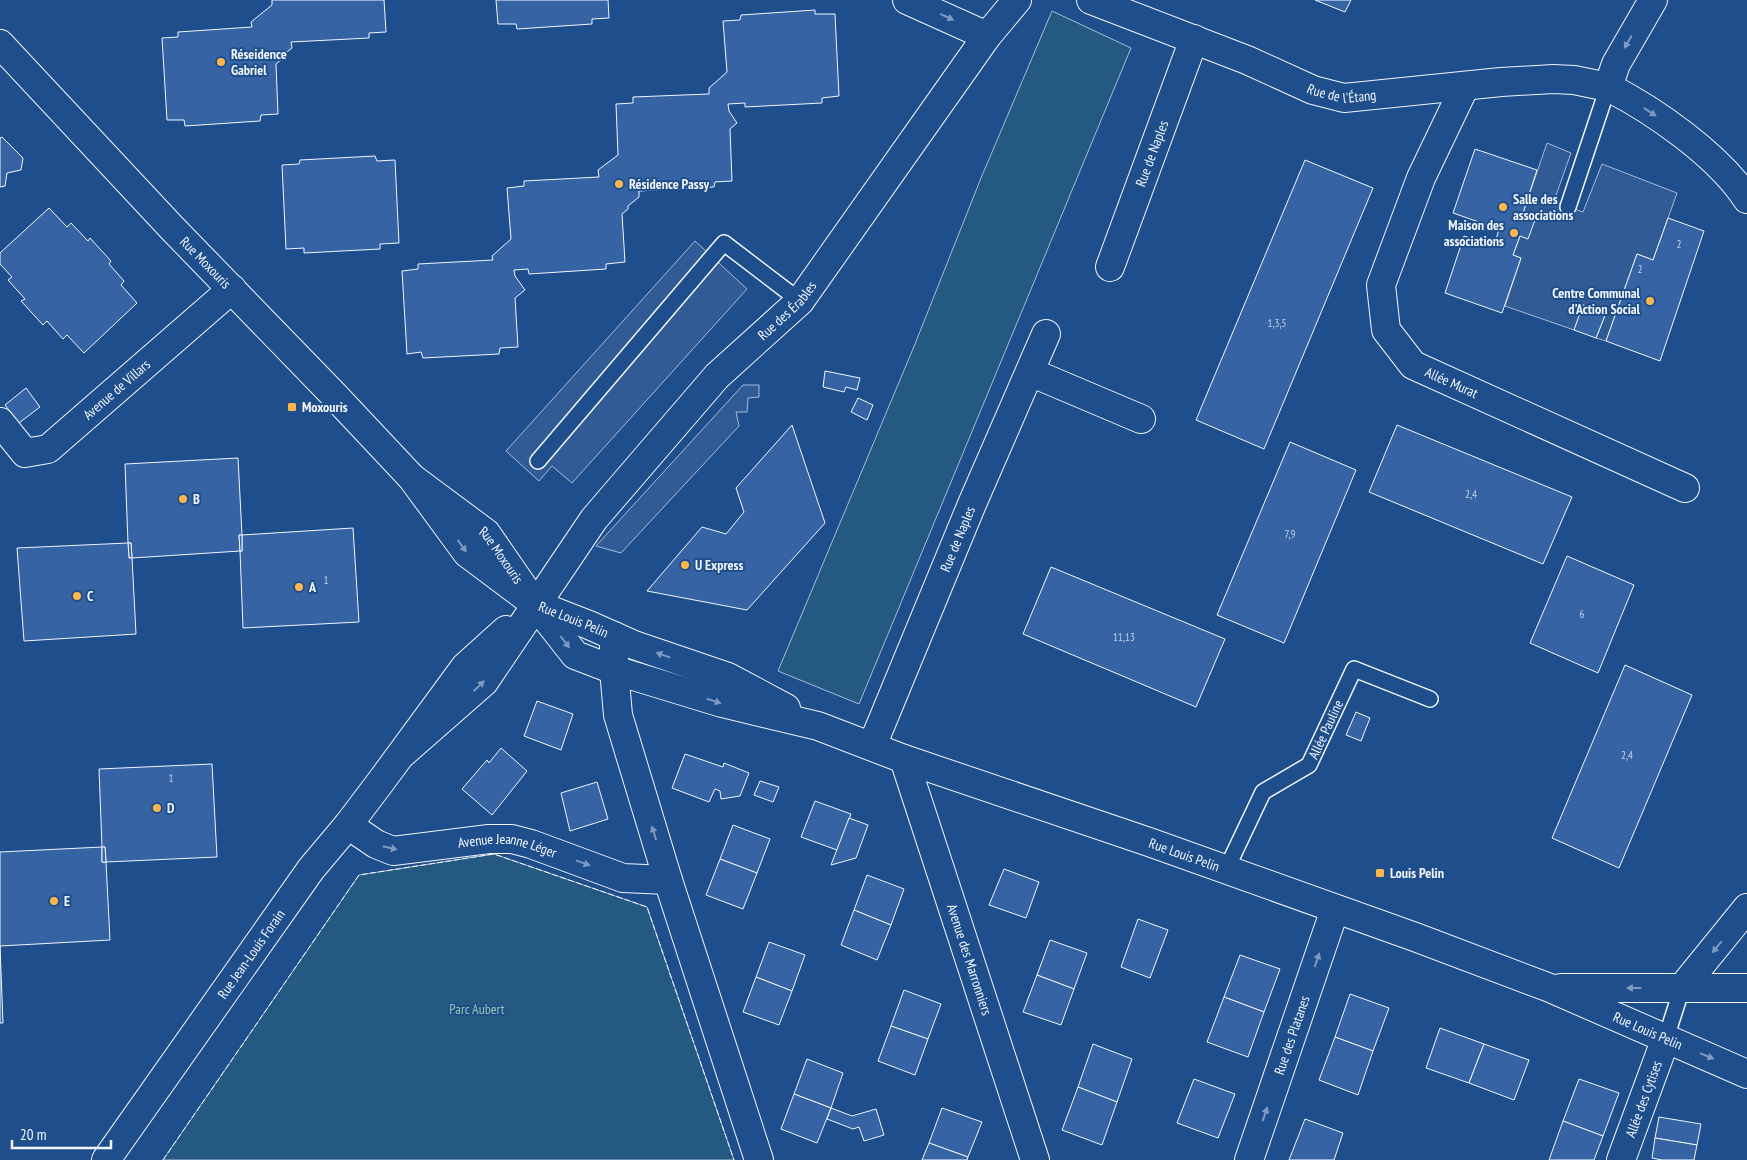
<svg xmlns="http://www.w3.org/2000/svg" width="1747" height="1160" font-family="'PT Sans Narrow',sans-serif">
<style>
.green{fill:#245a82;stroke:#a8bbd7}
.parking{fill:#305b95;stroke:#a8bbd7}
.building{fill:#3563a3;stroke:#f2f6ff}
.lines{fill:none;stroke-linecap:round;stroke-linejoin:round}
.service-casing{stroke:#f2f6ff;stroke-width:18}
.minor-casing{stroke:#f2f6ff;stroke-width:30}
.tertiary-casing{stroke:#f2f6ff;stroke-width:30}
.primary-casing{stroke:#f2f6ff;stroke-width:30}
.service{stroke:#1f4e8c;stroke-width:15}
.minor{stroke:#1f4e8c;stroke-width:28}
.tertiary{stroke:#1f4e8c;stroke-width:28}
.primary{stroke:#1f4e8c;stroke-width:28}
.fence{stroke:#f2f6ff;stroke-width:1;stroke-dasharray:6 2.5;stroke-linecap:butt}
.oneway{fill:#7e9ac0}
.poi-dot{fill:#ffb74d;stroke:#1f4e8c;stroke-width:2}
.labels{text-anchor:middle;stroke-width:4;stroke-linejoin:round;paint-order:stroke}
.number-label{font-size:11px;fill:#c3d1e8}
.poi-label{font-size:14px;font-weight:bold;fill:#f2f6ff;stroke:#1f4e8c;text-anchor:start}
.street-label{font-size:14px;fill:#f2f6ff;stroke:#1f4e8c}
.park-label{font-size:14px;fill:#97c8a6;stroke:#1f4e8c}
</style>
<rect width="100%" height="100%" fill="#1f4e8c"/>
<g class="green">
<polygon points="1052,11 1131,48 859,704 778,671 915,344 981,178"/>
<polygon points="494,854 647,907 734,1160 163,1160 359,875"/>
</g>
<g class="parking">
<polygon points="1547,143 1571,153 1554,201 1568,207 1583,212 1602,164 1677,193 1653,260 1637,254 1606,341 1596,338 1606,313 1583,305 1574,330 1505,306 1521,258 1513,255 1520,236 1534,220 1522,216"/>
<polygon points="695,241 747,289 572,483 552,466 539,481 506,451"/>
<polygon points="743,385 759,385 759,397 748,398 747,412 736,412 739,426 621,553 596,546"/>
</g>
<g class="building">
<polygon points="272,0 384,0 386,32 369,33 369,38 291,42 292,48 283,55 282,59 276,64 278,114 261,115 260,121 185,126 184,120 167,120 162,38 178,37 178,32 252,27 251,22 272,5"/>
<polygon points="496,0 608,0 609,18 592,19 592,24 517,29 516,24 498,24"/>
<polygon points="1315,0 1351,0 1345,12"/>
<polygon points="815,10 815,14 835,14 839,96 822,98 822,103 745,107 745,103 728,104 729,111 737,123 730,129 732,181 715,182 714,187 639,191 639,197 628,206 628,209 622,214 625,262 606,264 606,269 529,274 528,269 514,270 515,276 525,290 515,298 518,347 500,348 499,354 423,358 421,352 407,354 402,271 418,269 418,264 493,260 492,256 511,239 507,188 524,186 524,181 599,177 598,170 618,155 616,104 633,103 633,97 709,94 709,88 727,72 723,21 740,20 741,15"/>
<polygon points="2,137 23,158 21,170 7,173 5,186 0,187 0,138"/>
<polygon points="1475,149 1537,170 1522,216 1535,220 1528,239 1520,236 1513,255 1521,258 1502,313 1445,293 1464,236 1494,246 1499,229 1453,213"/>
<polygon points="375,156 377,161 395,160 399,243 380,244 380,249 304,253 304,248 286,249 282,165 299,164 300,160"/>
<polygon points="1305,160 1373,188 1264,449 1196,420"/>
<polygon points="49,208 67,227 71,223 88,241 90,238 111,261 109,264 124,281 121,285 137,303 84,353 67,335 63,339 47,321 43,325 21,301 25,299 8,280 12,277 0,264 0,253"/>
<polygon points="1668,218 1704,231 1660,361 1606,341 1637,254 1653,260"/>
<polygon points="1583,305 1606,313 1596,338 1574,330"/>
<polygon points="825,371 860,378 857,390 846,387 844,392 823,387"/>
<polygon points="26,388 40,407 19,423 5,405"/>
<polygon points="858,398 873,405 867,420 851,412"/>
<polygon points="792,425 825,523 747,610 647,591 702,527 726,534 744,512 736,488"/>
<polygon points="1397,425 1572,497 1543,564 1369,492"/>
<polygon points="1290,442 1356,470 1284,643 1217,615"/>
<polygon points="238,458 242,535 239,535 240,551 132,558 131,543 128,543 125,464"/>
<polygon points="353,528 359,622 243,628 240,551 242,551 242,535"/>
<polygon points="239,535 242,535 242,551 240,551"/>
<polygon points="128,543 131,543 132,558 129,558"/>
<polygon points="128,543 129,558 132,558 136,634 24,641 17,548"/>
<polygon points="1567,556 1634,585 1598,673 1530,643"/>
<polygon points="1051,567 1225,639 1196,707 1023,634"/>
<polygon points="1625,665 1692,695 1619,868 1552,838"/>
<polygon points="537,701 573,714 561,750 524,736"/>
<polygon points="1356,712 1370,718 1361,741 1346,735"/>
<polygon points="501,748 527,771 492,815 462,789 487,760 489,763"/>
<polygon points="685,754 723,767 724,763 749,773 740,796 721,799 720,791 715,789 709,802 672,788"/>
<polygon points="212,764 217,857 106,862 105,847 102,847 99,769"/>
<polygon points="760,781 779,787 773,802 754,795"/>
<polygon points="597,782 608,819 570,831 561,793"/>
<polygon points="815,801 851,814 837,850 801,837"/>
<polygon points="849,818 868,825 856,858 831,865"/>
<polygon points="733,825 770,839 757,873 720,859"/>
<polygon points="102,847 102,862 106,862 110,940 0,946 0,852"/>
<polygon points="102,847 105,847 106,862 102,862"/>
<polygon points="720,859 757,873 743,909 706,895"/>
<polygon points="1004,869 1039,882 1026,918 989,905"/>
<polygon points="867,875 904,889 891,925 854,910"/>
<polygon points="854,910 891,925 877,960 841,945"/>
<polygon points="1138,919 1168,930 1150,978 1121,967"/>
<polygon points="1050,940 1087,953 1074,989 1037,975"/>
<polygon points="769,942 805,955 792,991 756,977"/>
<polygon points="0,946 3,1023 0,1023"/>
<polygon points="1240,955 1280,969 1264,1012 1224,997"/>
<polygon points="1037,975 1074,989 1061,1025 1023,1012"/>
<polygon points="756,977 792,991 779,1025 743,1012"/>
<polygon points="904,990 941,1004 928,1039 891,1026"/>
<polygon points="1350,994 1389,1008 1373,1051 1335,1037"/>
<polygon points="1224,997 1264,1012 1248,1057 1207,1042"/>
<polygon points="891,1026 928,1039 915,1075 878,1061"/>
<polygon points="1440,1028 1484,1044 1469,1083 1426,1068"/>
<polygon points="1335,1037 1373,1051 1358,1095 1319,1080"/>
<polygon points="1093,1044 1132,1059 1117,1102 1078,1087"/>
<polygon points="1484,1044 1529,1060 1514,1100 1469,1083"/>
<polygon points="807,1059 843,1073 831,1108 794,1094"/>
<polygon points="1194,1079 1235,1094 1218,1138 1177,1123"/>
<polygon points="1579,1079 1619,1093 1603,1136 1563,1121"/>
<polygon points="1078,1087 1117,1102 1102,1145 1062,1130"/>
<polygon points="794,1094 831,1108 817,1143 781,1129"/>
<polygon points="831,1108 852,1116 876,1109 884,1135 864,1141 859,1127 853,1129 827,1119"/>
<polygon points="942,1108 982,1122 968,1157 929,1143"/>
<polygon points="1659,1117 1701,1124 1697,1145 1655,1138"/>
<polygon points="1305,1119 1343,1133 1334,1160 1289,1160"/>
<polygon points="1563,1121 1603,1136 1594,1160 1549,1160"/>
<polygon points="1655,1138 1697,1145 1694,1160 1662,1160 1652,1158"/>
<polygon points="929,1143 968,1157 967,1160 922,1160"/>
</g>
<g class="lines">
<defs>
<g id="service">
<polyline points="1568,207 1608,87"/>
<polyline points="538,461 724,243 800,301"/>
<path id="s1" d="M 1226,870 L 1263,792 L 1309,765 L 1354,669 L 1430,699"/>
<polyline points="1666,1038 1682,988"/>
</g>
<g id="minor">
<polyline points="907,0 987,36"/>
<path id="s2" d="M 1465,86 L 1421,178 L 1381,285 L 1386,330 L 1413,365 L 1685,488"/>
<path id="s3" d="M 1110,267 L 1194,39"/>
<polyline points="1030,372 1141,419"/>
<path id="s4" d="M 0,422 L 25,453 L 48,449 L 232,289"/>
<polyline points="614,636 614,670 618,715 668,880 759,1160"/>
<path id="s5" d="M 872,746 L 972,504 L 1046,334"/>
<path id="s6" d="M 904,759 L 1035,1160"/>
<path id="s7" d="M 348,825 L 376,844 L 393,851 L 489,839 L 512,839 L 531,844 L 623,878 L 668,880"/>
<path id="s8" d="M 1249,1160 L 1335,909"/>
<path id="s9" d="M 1621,1160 L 1666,1038"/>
</g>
<g id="tertiary">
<path id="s10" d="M 1091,0 L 1247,60 L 1313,90 L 1344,98 L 1501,82 L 1553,79 L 1574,80 L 1608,87"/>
<path id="s11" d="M 0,44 L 172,228 L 334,395 L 412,478 L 467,553 L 535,604 L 589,625 L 634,645 L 728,677 L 786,708"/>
<path id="s12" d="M 412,478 L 486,533 L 535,604 L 575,655 L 614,670 L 722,703 L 818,726 L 904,759 L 1149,842 L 1415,937 L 1550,988 L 1747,1074"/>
<path id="s13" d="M 403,753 L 484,682 L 594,519 L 717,376 L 800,301 L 987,36 L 1017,0"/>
<polyline points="1561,988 1747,988"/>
<path id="s14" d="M 106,1160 L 311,869 L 348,825 L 382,780 L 465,667 L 506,630"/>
</g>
<g id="primary">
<path d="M 1653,0 L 1616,64 L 1608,87 C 1655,111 1718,155 1747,199"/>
<polyline points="1682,988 1747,908"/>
</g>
</defs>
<use href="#service" class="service-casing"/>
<use href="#minor" class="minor-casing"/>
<use href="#tertiary" class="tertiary-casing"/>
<use href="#primary" class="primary-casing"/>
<use href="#service" class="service"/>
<use href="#minor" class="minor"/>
<use href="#tertiary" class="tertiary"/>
<use href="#primary" class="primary"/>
<polyline class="fence" points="163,1160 359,875 494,854 647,907 734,1160"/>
</g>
<defs><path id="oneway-solid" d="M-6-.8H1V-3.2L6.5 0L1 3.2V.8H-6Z" transform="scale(1.25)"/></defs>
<g class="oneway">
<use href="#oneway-solid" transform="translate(947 17) rotate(25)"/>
<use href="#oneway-solid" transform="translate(1628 42) rotate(120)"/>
<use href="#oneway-solid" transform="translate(1650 112) rotate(34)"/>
<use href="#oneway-solid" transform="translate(462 546) rotate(54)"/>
<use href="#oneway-solid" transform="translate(565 642) rotate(52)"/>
<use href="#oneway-solid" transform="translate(663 655) rotate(-161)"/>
<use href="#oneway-solid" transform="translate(479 686) rotate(-44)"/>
<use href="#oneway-solid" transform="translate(714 701) rotate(17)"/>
<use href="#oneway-solid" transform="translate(654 833) rotate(-107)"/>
<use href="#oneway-solid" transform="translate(390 848) rotate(13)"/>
<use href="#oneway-solid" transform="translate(583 863) rotate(20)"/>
<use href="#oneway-solid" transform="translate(1717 947) rotate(129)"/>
<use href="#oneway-solid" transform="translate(1317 960) rotate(-71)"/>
<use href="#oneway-solid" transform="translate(1634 988) rotate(180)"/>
<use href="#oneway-solid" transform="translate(1707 1056) rotate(23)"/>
<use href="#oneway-solid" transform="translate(1265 1114) rotate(-71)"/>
</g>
<g class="poi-dot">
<circle cx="221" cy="62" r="5"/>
<circle cx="619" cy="184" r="5"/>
<circle cx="1503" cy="207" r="5"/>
<circle cx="1514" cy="233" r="5"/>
<circle cx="1650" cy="301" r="5"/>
<rect x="287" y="402" width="10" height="10" rx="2.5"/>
<circle cx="183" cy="499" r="5"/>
<circle cx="685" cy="565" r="5"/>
<circle cx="299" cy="587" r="5"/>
<circle cx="77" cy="596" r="5"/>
<circle cx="157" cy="808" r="5"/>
<rect x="1375" y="868" width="10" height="10" rx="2.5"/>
<circle cx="54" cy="901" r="5"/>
</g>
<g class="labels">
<g class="number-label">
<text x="1679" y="248">2</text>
<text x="1640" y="273">2</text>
<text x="1277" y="327">1,3,5</text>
<text x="1471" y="498">2,4</text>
<text x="1290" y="538">7,9</text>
<text x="326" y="584">1</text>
<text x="1582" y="618">6</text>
<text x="1124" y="641">11,13</text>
<text x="1627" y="759">2,4</text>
<text x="171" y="782">1</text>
</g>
<g class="poi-label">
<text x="231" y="59">Réseidence<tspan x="231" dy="16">Gabriel</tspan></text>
<text x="629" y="189">Résidence Passy</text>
<text x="1513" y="204">Salle des<tspan x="1513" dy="16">associations</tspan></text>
<text x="1504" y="230" text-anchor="end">Maison des<tspan x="1504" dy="16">associations</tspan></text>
<text x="1640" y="298" text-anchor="end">Centre Communal<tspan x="1640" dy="16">d'Action Social</tspan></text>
<text x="302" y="412">Moxouris</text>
<text x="193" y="504">B</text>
<text x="695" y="570">U Express</text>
<text x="309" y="592">A</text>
<text x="87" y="601">C</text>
<text x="167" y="813">D</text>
<text x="1390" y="878">Louis Pelin</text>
<text x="64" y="906">E</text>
</g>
<g class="street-label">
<text dy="5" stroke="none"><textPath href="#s10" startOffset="269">Rue de l'Étang</textPath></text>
<text dy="5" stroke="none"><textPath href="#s3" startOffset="121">Rue de Naples</textPath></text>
<text dy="5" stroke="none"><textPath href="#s11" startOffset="300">Rue Moxouris</textPath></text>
<text dy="5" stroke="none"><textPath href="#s13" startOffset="589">Rue des Érables</textPath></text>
<text dy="5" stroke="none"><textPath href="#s2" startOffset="348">Allée Murat</textPath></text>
<text dy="5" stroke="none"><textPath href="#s4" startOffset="154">Avenue de Villars</textPath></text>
<text dy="5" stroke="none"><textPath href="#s5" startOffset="224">Rue de Naples</textPath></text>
<text dy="5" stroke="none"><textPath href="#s12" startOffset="119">Rue Moxouris</textPath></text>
<text dy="5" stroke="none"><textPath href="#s11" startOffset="818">Rue Louis Pelin</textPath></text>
<text dy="5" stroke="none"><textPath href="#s1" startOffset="179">Allée Pauline</textPath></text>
<text dy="5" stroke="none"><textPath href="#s7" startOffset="168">Avenue Jeanne Léger</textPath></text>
<text dy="5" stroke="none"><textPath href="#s12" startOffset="885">Rue Louis Pelin</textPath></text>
<text dy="5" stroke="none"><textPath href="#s14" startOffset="252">Rue Jean-Louis Forain</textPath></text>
<text dy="5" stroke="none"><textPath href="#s6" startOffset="211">Avenue des Marronniers</textPath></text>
<text dy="5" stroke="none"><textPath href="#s12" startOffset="1381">Rue Louis Pelin</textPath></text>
<text dy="5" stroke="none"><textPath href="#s8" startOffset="132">Rue des Platanes</textPath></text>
<text dy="5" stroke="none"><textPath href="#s9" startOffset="65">Allée des Cytises</textPath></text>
</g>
<g class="park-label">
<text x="477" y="1014">Parc Aubert</text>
</g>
</g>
<path d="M12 1140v8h99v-8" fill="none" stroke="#f2f6ff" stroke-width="2.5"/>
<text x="20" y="1140" font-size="15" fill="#f2f6ff" stroke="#1f4e8c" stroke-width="4" paint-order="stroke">20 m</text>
</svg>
